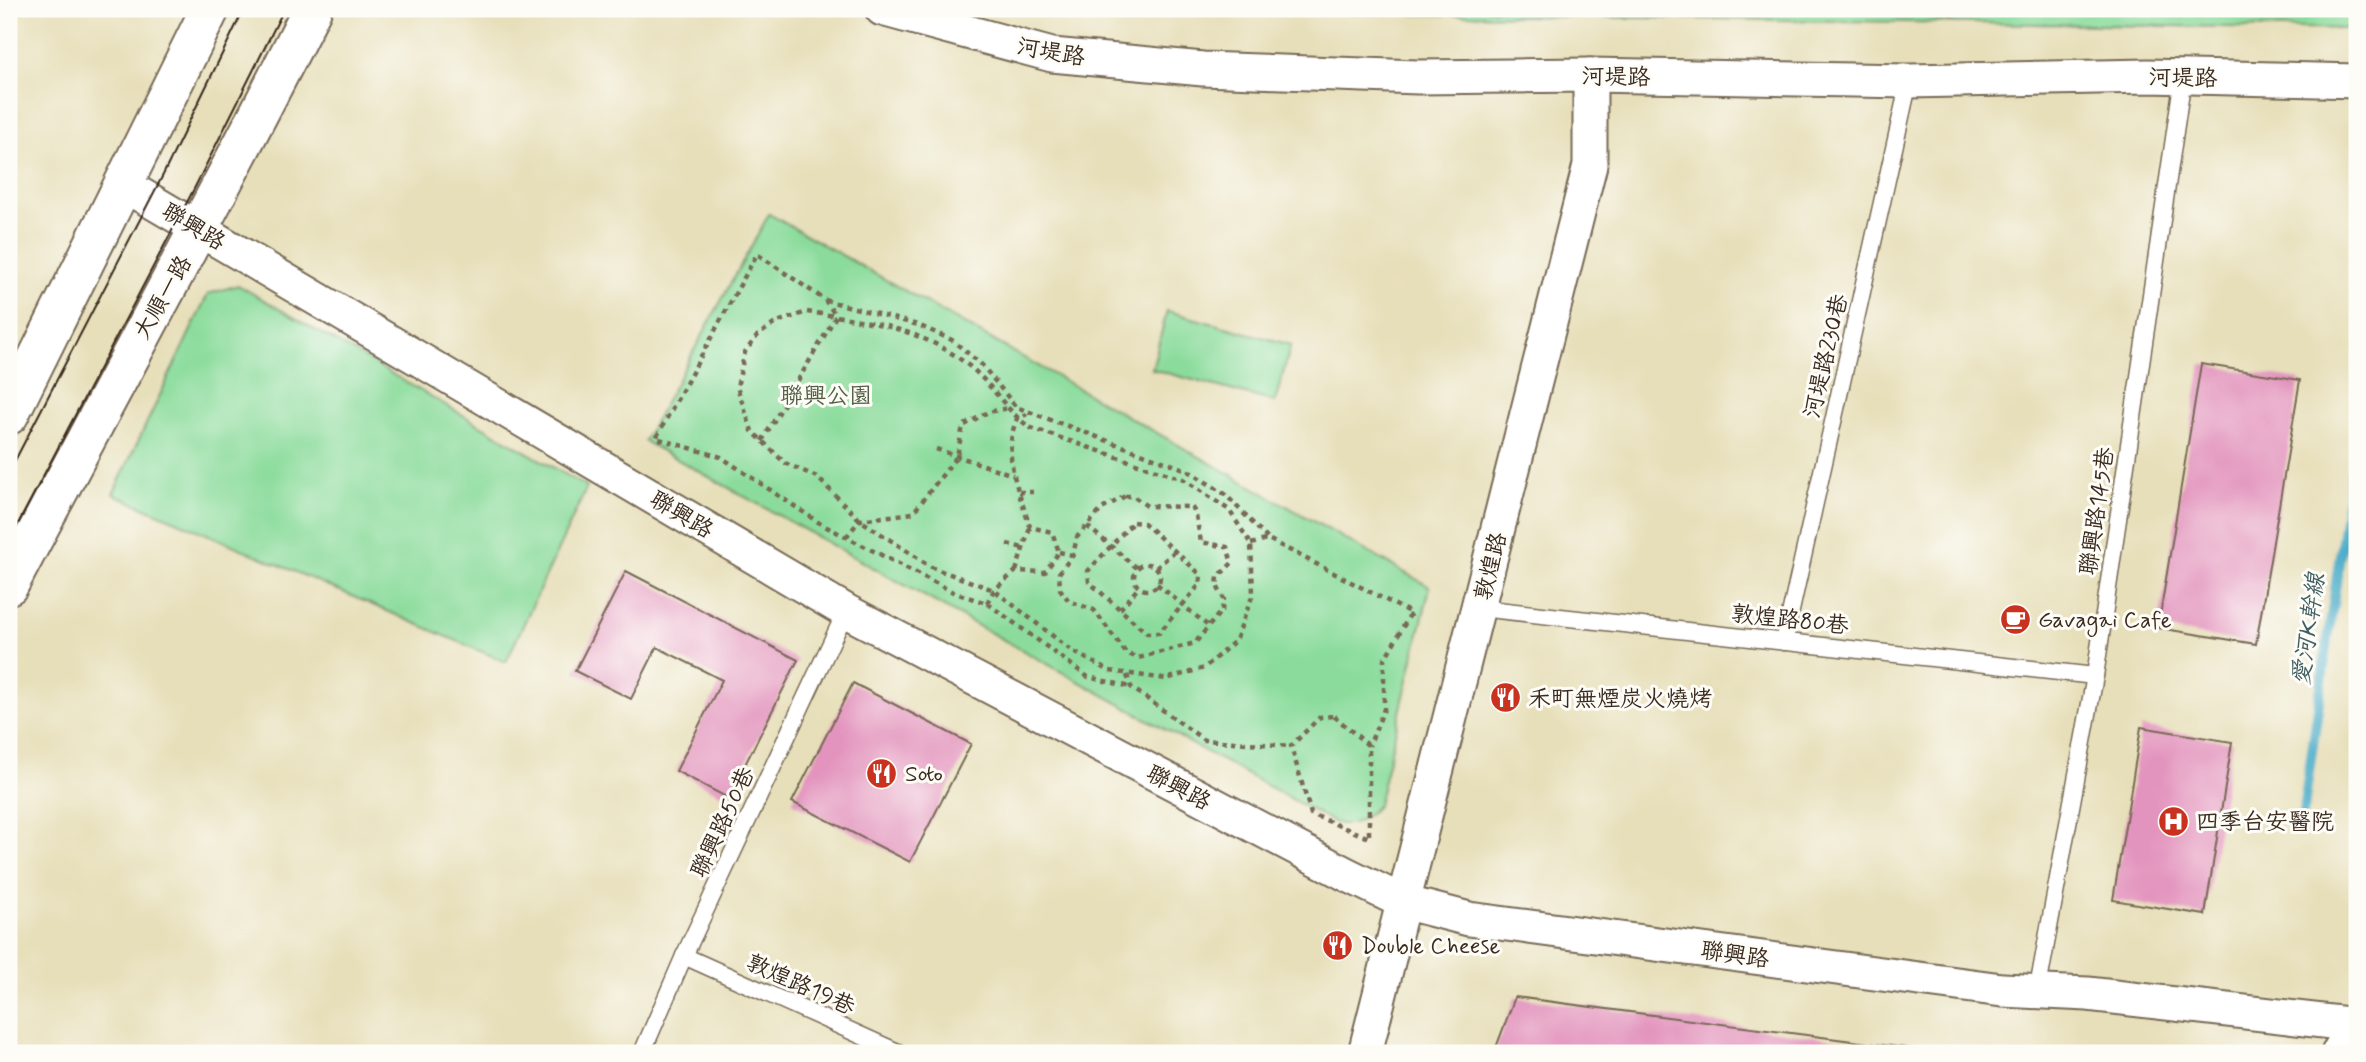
<svg xmlns="http://www.w3.org/2000/svg" width="2366" height="1062" font-family="Mynerve,'LXGW WenKai TC',sans-serif">
<style>
.green{fill:#8bdc9c;stroke:#63835d;stroke-width:2}
.lines{fill:none;stroke-linecap:round;stroke-linejoin:round}
.stream{stroke:#49acc8;stroke-width:10}
.building{fill:#e394be}
.lane-casing{stroke:#776955;stroke-width:19}
.street-casing{stroke:#776955;stroke-width:37}
.secondary-casing{stroke:#776955;stroke-width:42}
.path{stroke:#776955;stroke-width:4.5;stroke-dasharray:5 5;stroke-linecap:butt}
.lane{stroke:#fff;stroke-width:16}
.street{stroke:#fff;stroke-width:33}
.secondary{stroke:#fff;stroke-width:38}
.tram{stroke:#3b2a1e;stroke-width:2}
.labels{text-anchor:middle;stroke-width:6;stroke-linejoin:round;paint-order:stroke}
.street-label{font-size:23px;fill:#3b2a1e;stroke:#fdfcf7}
.park-label{font-size:23px;fill:#535f44;stroke:#fdfcf7}
.poi-label{font-size:23px;fill:#3b2a1e;stroke:#fdfcf7;text-anchor:start}
.water-label{font-size:24px;font-style:italic;fill:#415e62;stroke:#fdfcf7}
</style>
<rect width="100%" height="100%" fill="#fdfcf7"/>
<filter id="ink" filterUnits="userSpaceOnUse"><feTurbulence type="fractalNoise" baseFrequency=".0143" numOctaves="2"/><feDisplacementMap in="SourceGraphic" scale="14" xChannelSelector="R" yChannelSelector="G"/><feConvolveMatrix kernelMatrix="1 2 1 2 8 2 1 2 1" color-interpolation-filters="sRGB"/></filter>
<filter id="wash" filterUnits="userSpaceOnUse"><feTurbulence type="fractalNoise" baseFrequency=".00686" numOctaves="4" result="noise"/><feDisplacementMap in="SourceGraphic" scale="28" xChannelSelector="R" yChannelSelector="G"/><feGaussianBlur stdDeviation="1.57" result="paint"/><feColorMatrix in="noise" values="0 0 0 0 0 0 0 0 0 0 0 0 0 0 0 0 0 1.4 0 .05"/><feComposite in="paint" operator="in"/></filter>
<g filter="url(#wash)">
<rect width="100%" height="100%" fill="#e7dfba"/>
<g class="green">
<polygon points="1178,9 2357,9 2357,29 1205,11"/>
<path d="M 769,214 L 1430,587 L 1378,805 C 1365,819 1352,829 1333,822 L 644,441 Z"/>
<polygon points="238,285 587,487 506,662 113,494 208,294"/>
<polygon points="1167,311 1291,345 1275,402 1152,369"/>
</g>
<g class="lines">
<g class="stream">
<polyline points="2348,9 2357,19"/>
<polyline points="2301,827 2357,436"/>
</g>
</g>
<g id="blocks">
<g class="building">
<polygon points="2201,364 2300,380 2256,644 2158,628"/>
<polygon points="626,571 798,660 728,798 676,771 722,680 657,647 631,699 575,671"/>
<polygon points="853,683 971,744 910,862 792,802"/>
<polygon points="2141,727 2232,742 2205,915 2113,900"/>
<polygon points="1515,997 1936,1052 1936,1053 1494,1053"/>
</g>
</g>
</g>
<g filter="url(#ink)">
<use href="#blocks" fill-opacity="0" stroke="#776955" stroke-width="2"/>
<g class="lines">
<defs>
<g id="lane">
<polyline points="1479,608 2095,676"/>
<polyline points="1784,642 1909,81"/>
<polyline points="684,956 900,1053"/>
<polyline points="2037,993 2095,676 2183,77"/>
<polyline points="642,1053 684,956 846,611"/>
</g>
<g id="street">
<polyline points="882,9 1052,55 1203,69 1418,77 1590,75 1909,81 2148,76 2357,81"/>
<polyline points="124,185 846,611 1346,874 1403,902 1469,919 2002,990 2088,994 2357,1025"/>
<polyline points="1365,1053 1590,165 1590,75"/>
</g>
<g id="secondary">
<polyline points="9,415 210,9"/>
<path d="M 9,585 C 110,392 215,203 312,9"/>
<polyline points="2341,1053 2357,1027"/>
</g>
</defs>
<use href="#lane" class="lane-casing"/>
<use href="#street" class="street-casing"/>
<use href="#secondary" class="secondary-casing"/>
<g class="path">
<polyline points="825,300 918,325 952,340 982,365 1016,407 1187,470 1225,494 1268,539"/>
<path d="M 807,312 C 867,320 928,329 975,371 C 995,389 1008,413 1031,428 L 1183,479 L 1229,510 L 1251,544 L 1253,594 L 1236,640 L 1204,668 L 1166,679 L 1110,671 L 1072,651 L 994,590 L 933,568 L 860,520 L 817,477 L 785,463 L 752,431 L 737,387 L 745,352 L 758,335 L 777,322 Z"/>
<polyline points="762,441 836,316 825,300 757,254 656,438 721,457 821,524 955,593 987,603 1088,677 1131,687"/>
<polyline points="936,449 1013,475"/>
<polyline points="1019,492 1033,492"/>
<polygon points="1125,496 1133,496 1147,506 1191,507 1195,511 1201,542 1227,547 1232,563 1218,577 1217,586 1224,599 1222,610 1195,643 1138,658 1126,653 1094,610 1069,601 1060,589 1059,573 1073,555 1077,537 1102,509"/>
<polygon points="1133,522 1144,523 1201,575 1200,584 1159,633 1147,633 1089,582 1088,571"/>
<polyline points="1087,526 1137,568"/>
<polyline points="846,537 860,520 913,513 957,456 963,426 988,412 1009,408"/>
<polyline points="1007,544 1023,548"/>
<polyline points="1251,544 1268,539 1411,613 1384,660 1384,709 1369,746"/>
<polyline points="1059,552 1073,555"/>
<circle cx="1147" cy="577" r="13"/>
<polyline points="1156,568 1175,551"/>
<polyline points="1016,571 1030,527"/>
<polyline points="1157,584 1207,625"/>
<path d="M 987,603 L 994,590 L 1016,571 L 1045,572 L 1059,552 L 1052,532 L 1030,527 C 1019,491 1001,455 1017,419 L 1027,414"/>
<polyline points="1120,609 1139,587"/>
<polyline points="1127,675 1131,687 1204,740 1291,746"/>
<polygon points="1334,716 1369,746 1369,838 1311,814 1291,746 1320,717"/>
</g>
<use href="#lane" class="lane"/>
<use href="#street" class="street"/>
<use href="#secondary" class="secondary"/>
<g class="tram">
<polyline points="9,472 163,175 244,9"/>
<polyline points="9,541 195,187 284,9"/>
</g>
</g>
</g>
<defs>
<symbol id="cafe-disc" viewBox="-11 -11 22 22"><circle r="9.5" fill="#c8321e" stroke="#fdfcf7"/><path d="M-5.5-4.5H6V0H3Q3 3.5 0 3.5H-2.5Q-5.5 3.5-5.5 0ZM3-3.2v2h1.7v-2ZM-6 4.5H4V6H-6Z" fill="#fff"/></symbol>
<symbol id="restaurant-disc" viewBox="-11 -11 22 22"><circle r="9.5" fill="#c8321e" stroke="#fdfcf7"/><path d="M-5-6h1v4h1v-4h1v4h1v-4h1v5L-1.5 .5V6h-2V.5L-5-1ZM5-6V6H3V1.5H1.5Q1.5-4 5-6Z" fill="#fff"/></symbol>
<symbol id="hospital-disc" viewBox="-11 -11 22 22"><circle r="9.5" fill="#c8321e" stroke="#fdfcf7"/><path d="M-5-5h3v3.5h4V-5h3V5h-3V1.5h-4V5h-3Z" fill="#fff"/></symbol>
</defs>
<g fill-rule="evenodd">
<use href="#cafe-disc" x="1998" y="602" width="35" height="35"/>
<use href="#restaurant-disc" x="1488" y="680" width="35" height="35"/>
<use href="#restaurant-disc" x="864" y="756" width="35" height="35"/>
<use href="#hospital-disc" x="2156" y="804" width="35" height="35"/>
<use href="#restaurant-disc" x="1320" y="928" width="35" height="35"/>
</g>
<g class="labels">
<g class="street-label">
<text transform="translate(1051 51) rotate(10)" y="8">河堤路</text>
<text transform="translate(1616 76) rotate(1)" y="8">河堤路</text>
<text transform="translate(2183 77) rotate(1)" y="8">河堤路</text>
<text transform="translate(194 226) rotate(31)" y="8">聯興路</text>
<text transform="translate(162 297) rotate(-60)" y="8">大順一路</text>
<text transform="translate(1825 356) rotate(-77)" y="8">河堤路230巷</text>
<text transform="translate(2096 511) rotate(-82)" y="8">聯興路145巷</text>
<text transform="translate(682 514) rotate(31)" y="8">聯興路</text>
<text transform="translate(1490 566) rotate(-76)" y="8">敦煌路</text>
<text transform="translate(1790 619) rotate(6)" y="8">敦煌路80巷</text>
<text transform="translate(1179 787) rotate(28)" y="8">聯興路</text>
<text transform="translate(722 822) rotate(-65)" y="8">聯興路50巷</text>
<text transform="translate(1735 954) rotate(8)" y="8">聯興路</text>
<text transform="translate(801 984) rotate(24)" y="8">敦煌路19巷</text>
</g>
<g class="park-label">
<text x="826" y="403">聯興公園</text>
</g>
<g class="poi-label">
<text x="2038" y="627">Gavagai Cafe</text>
<text x="1528" y="706">禾町無煙炭火燒烤</text>
<text x="905" y="781">Soto</text>
<text x="2196" y="829">四季台安醫院</text>
<text x="1361" y="953">Double Cheese</text>
</g>
<g class="water-label">
<text transform="translate(2308 629) rotate(-82)" y="8">愛河K幹線</text>
</g>
</g>
<rect width="2366" height="1062" fill="none" stroke="#fdfcf7" stroke-width="35"/>
</svg>
